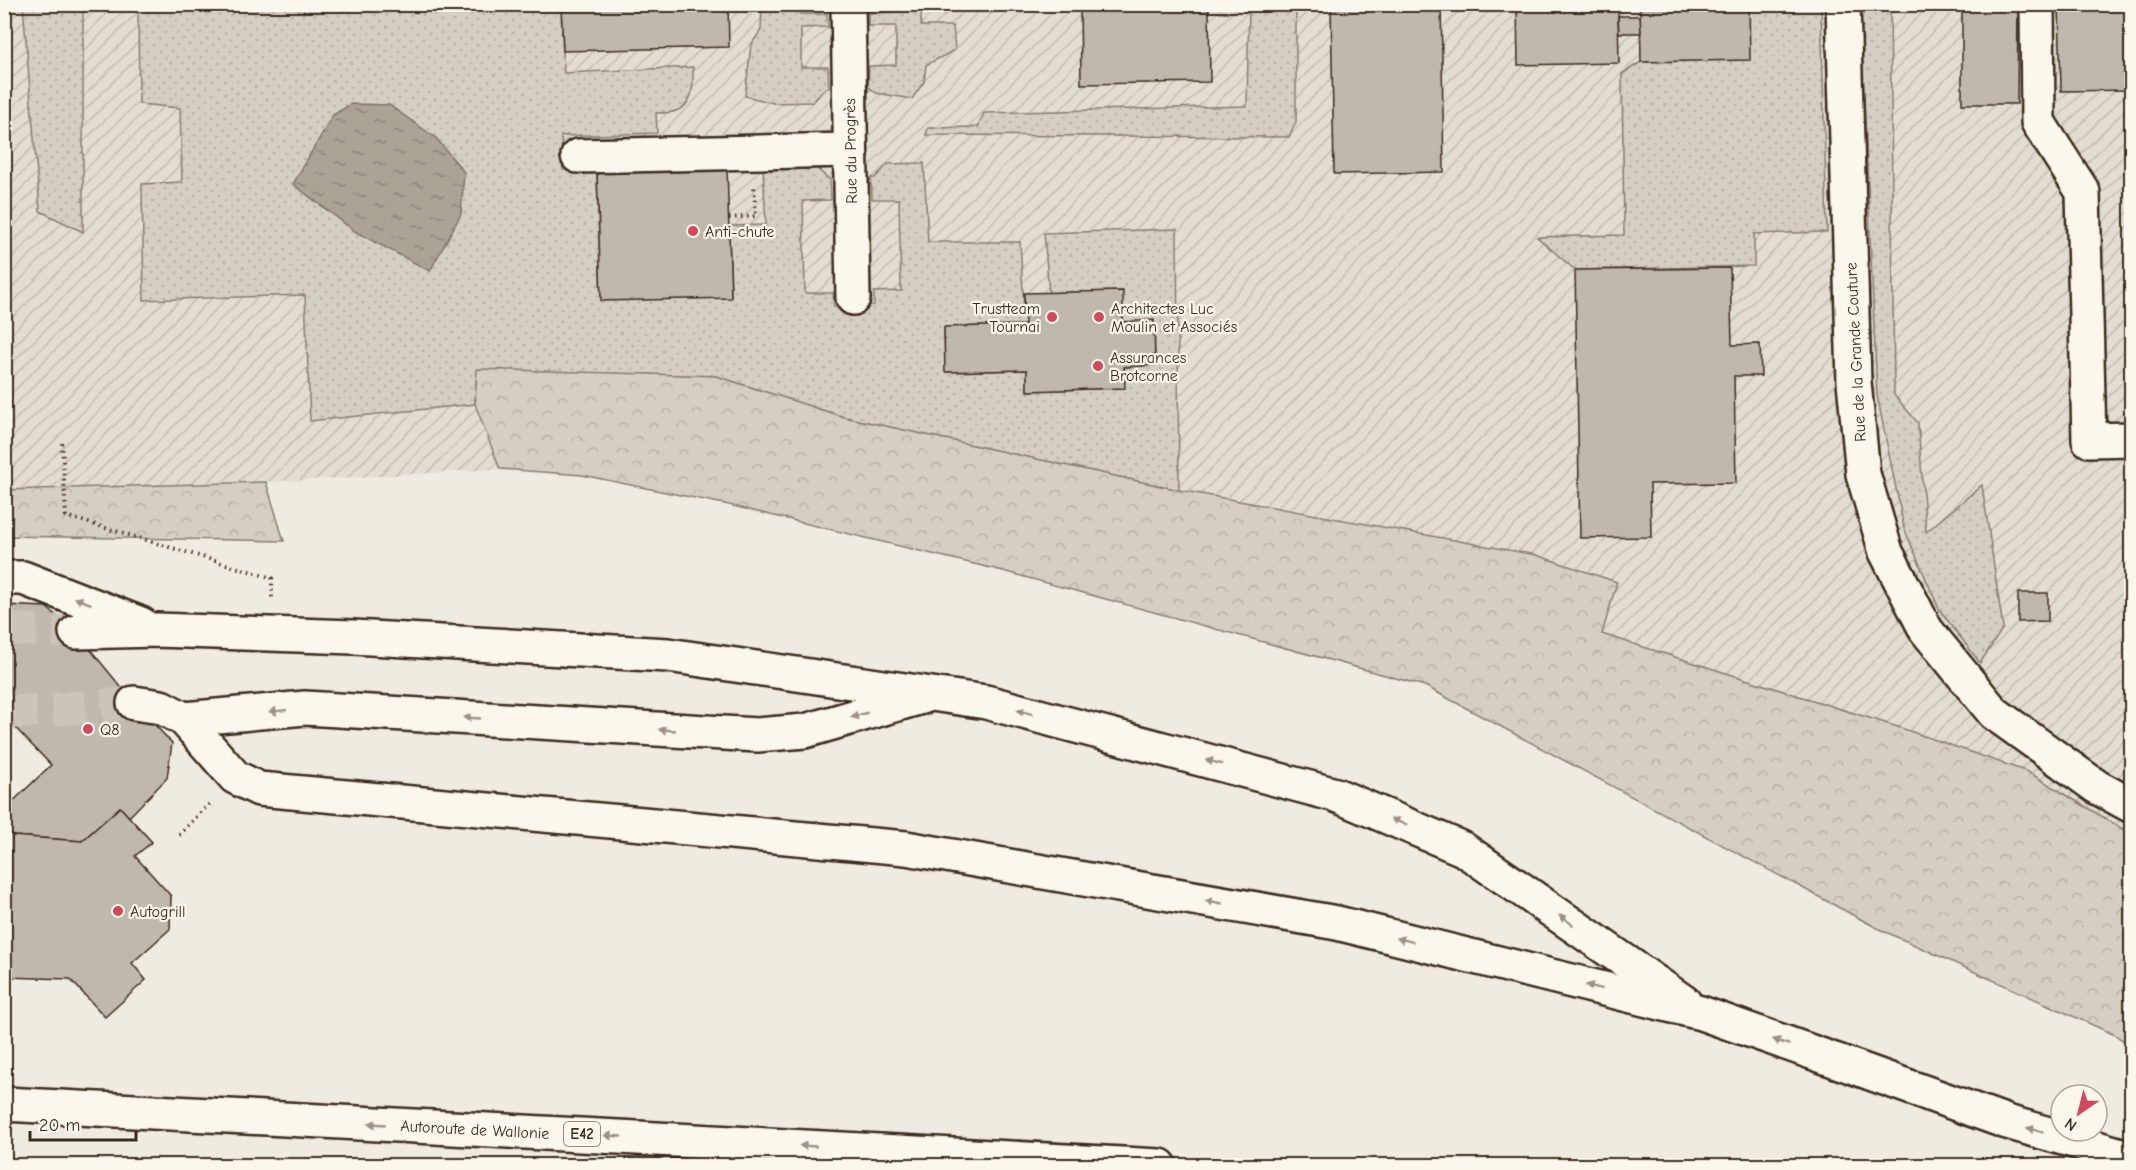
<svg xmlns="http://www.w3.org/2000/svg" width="2136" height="1170" font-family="'Comic Neue',sans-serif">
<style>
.industrial{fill:url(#industrial-furrows)}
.grass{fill:url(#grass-dots);stroke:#887c70;stroke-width:1.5}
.forest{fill:url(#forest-crowns);stroke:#887c70;stroke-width:1.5}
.water{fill:url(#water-ripples);stroke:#7f7367;stroke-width:1.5}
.building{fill:#c0b8ad;stroke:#3b2a1e;stroke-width:1.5}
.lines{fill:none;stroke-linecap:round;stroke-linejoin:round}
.minor-tunnel{stroke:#ccc4b9;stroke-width:33;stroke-dasharray:33 16;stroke-linecap:butt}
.minor-casing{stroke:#3b2a1e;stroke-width:38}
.highway-casing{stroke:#3b2a1e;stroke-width:38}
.path{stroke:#3b2a1e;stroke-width:4;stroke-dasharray:1.5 4.5;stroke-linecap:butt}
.minor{stroke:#fbf7ec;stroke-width:33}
.highway{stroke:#fbf7ec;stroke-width:33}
.oneway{fill:#9b9085}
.poi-dot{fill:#d1495b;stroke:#fbf7ec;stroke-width:2}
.labels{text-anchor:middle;stroke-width:4.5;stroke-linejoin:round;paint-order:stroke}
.shield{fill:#fbf7ec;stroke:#75685c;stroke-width:1.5}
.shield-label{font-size:15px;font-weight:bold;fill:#3b2a1e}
.street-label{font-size:16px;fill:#3b2a1e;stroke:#fbf7ec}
.poi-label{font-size:16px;fill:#3b2a1e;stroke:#fbf7ec;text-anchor:start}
</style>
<defs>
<pattern id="industrial-furrows" width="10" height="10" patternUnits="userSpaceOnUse" patternTransform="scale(1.5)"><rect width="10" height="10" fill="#e2dcd1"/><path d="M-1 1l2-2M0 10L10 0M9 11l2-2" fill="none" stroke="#c3bdb3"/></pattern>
<pattern id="grass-dots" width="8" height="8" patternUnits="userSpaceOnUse" patternTransform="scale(1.5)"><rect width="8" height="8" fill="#d5cec3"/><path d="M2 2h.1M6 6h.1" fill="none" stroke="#b8b1a7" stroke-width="1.8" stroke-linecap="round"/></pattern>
<pattern id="forest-crowns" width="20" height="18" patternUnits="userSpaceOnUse" patternTransform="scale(1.5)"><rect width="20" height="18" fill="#d5cec3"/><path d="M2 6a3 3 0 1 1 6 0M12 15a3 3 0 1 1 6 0" fill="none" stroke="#b8b1a7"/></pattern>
<pattern id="water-ripples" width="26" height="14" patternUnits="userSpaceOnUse" patternTransform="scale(1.5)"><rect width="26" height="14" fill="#aca397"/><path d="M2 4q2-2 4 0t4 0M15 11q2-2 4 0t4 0" fill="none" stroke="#8d857b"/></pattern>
</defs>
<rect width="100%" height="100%" fill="#f0ebe0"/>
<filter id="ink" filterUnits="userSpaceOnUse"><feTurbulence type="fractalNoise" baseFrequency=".0167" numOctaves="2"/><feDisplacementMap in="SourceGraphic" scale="12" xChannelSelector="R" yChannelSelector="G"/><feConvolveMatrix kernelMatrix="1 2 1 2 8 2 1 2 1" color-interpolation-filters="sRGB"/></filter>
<g filter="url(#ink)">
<polygon class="industrial" points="4,5 2131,5 2131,834 2027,772 1898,727 1601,634 1617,582 1536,555 1179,490 844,417 475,404 500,469 311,480 5,490"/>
<g class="grass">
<polygon points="23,5 83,5 83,232 40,211"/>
<path d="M 138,5 L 561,5 L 564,73 L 693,67 C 693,82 695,105 676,111 C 671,113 662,113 656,113 L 657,133 L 561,136 L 563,170 L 597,171 L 601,300 L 731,297 L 729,226 L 766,225 L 763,167 L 814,165 L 827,178 L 830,179 L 831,200 L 803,201 L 805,293 L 833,293 L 834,307 L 874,305 L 874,292 L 901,291 L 899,199 L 872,199 L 871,178 L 875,178 L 888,164 L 924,163 L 928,242 L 1020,242 L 1025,325 L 944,327 L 945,372 L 1027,370 L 1027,391 L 1124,388 L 1124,367 L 1155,365 L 1154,321 L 1123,322 L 1122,291 L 1049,293 L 1044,233 L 1177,229 L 1179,490 L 844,417 L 716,376 L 477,370 L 475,404 L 310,421 L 305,295 L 144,300 L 142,184 L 182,182 L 180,108 L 139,104 Z"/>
<polygon points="762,5 800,5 800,14 827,14 828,27 801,28 801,67 828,67 829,88 825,88 813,102 773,103 745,96 751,45 761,30"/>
<polygon points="895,5 921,5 921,26 953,26 955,50 926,65 924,82 912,99 876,93 868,86 869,66 896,65 896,26 868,26 868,13 895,12"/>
<polygon points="1249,5 1296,5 1296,122 1289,137 926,135 928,128 978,127 984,113 1247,106"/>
<polygon points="1749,5 1821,5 1827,232 1754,234 1754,266 1575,270 1537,237 1624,235 1622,74 1641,62"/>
<polygon points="1860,5 1890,5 1894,395 1918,423 1926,532 1982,485 2003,628 1980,663 1939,609 1904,528 1877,395"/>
</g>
<g class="forest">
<polygon points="477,369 716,376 844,417 1179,490 1536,555 1617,582 1602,634 1898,727 2028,772 2131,834 2131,1046 2115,1035 1879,929 1425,686 999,570 729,505 582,475 500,469 475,404"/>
<polygon points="266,482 284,541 5,536 5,490"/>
</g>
<polygon class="water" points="351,104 389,105 436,138 464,172 461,214 430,271 356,232 293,184 333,115"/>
<g class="building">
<polygon points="561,4 728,4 729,47 563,51"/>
<polygon points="1080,4 1209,4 1210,82 1081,84"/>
<polygon points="1331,4 1441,4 1444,172 1334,174"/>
<polygon points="1517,4 1626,4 1626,9 1618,10 1619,63 1518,65"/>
<polygon points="1640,4 1749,4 1750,60 1641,62"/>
<polygon points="1962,4 2018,4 2017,104 1962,104"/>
<polygon points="2059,4 2132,4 2132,90 2061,91"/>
<polygon points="1618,16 1640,16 1641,33 1619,33"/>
<polygon points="727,167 731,298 601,301 597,171"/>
<polygon points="1730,268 1732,345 1760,344 1761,376 1734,376 1736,483 1650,484 1651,537 1580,538 1575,270"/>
<polygon points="1123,291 1123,322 1154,320 1155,365 1124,367 1125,388 1027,391 1027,370 945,372 944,327 1025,325 1024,293"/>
<polygon points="2018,593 2048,593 2048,621 2018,622"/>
<polygon points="4,605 46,607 76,632 134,703 172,743 167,778 129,817 120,807 82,841 13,836 4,826 4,810 51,765 4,716"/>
<polygon points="120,807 152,842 135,856 171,896 170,929 132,963 146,980 105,1017 70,979 4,977 4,826 13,836 82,841"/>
</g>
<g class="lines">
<g class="minor-tunnel">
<polyline points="4,629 76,632"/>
<polyline points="4,713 134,703"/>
</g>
<defs>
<g id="minor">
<polyline points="848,4 853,298"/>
<polyline points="1843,4 1854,382 1863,474 1886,552 1926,630 1994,713 2097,787 2132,806"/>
<polyline points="2037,4 2038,122 2083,192 2089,440 2132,439"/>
<polyline points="578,156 850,150"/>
<polyline points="4,578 23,578 141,624"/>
<polyline points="76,632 157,630 353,637 668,655 986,702 1336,795 1463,849 1684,1002"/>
<polyline points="134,703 161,707 184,719 235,777 259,789 906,848 1337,923 1701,1013 1837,1061"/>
<polyline points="184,719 305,708 757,735 805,731 925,696"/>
</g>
<g id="highway">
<polyline points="1837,1061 2007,1122 2132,1158"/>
<polyline points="4,1104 1160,1166"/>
</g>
</defs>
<use href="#minor" class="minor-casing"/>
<use href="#highway" class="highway-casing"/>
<g class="path">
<polyline points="729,218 756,216 754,187"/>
<polyline points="62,443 66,516 272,578 272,601"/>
<polyline points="179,835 212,801"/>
</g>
<use href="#minor" class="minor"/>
<use href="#highway" class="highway"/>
</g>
<defs><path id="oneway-solid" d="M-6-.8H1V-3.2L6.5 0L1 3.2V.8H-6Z" transform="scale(1.5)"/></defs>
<g class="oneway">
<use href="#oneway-solid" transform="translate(83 601) rotate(-159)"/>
<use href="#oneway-solid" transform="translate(278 711) rotate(174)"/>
<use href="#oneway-solid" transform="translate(1025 712) rotate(-165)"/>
<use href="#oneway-solid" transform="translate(859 715) rotate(164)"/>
<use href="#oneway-solid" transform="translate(472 718) rotate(-177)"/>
<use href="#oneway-solid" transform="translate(667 730) rotate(-177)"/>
<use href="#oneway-solid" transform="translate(1214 762) rotate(-165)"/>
<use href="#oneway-solid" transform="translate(1399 822) rotate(-157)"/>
<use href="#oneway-solid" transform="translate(1214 902) rotate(-170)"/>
<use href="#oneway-solid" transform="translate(1566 920) rotate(-145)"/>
<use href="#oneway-solid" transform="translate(1405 940) rotate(-166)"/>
<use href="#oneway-solid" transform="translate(1594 987) rotate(-166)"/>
<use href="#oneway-solid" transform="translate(1781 1042) rotate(-161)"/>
<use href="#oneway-solid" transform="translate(377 1124) rotate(-177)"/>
<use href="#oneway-solid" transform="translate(2035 1130) rotate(-164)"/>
<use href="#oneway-solid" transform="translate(613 1136) rotate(-177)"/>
<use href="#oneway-solid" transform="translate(808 1146) rotate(-177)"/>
</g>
</g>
<g class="poi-dot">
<circle cx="693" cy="231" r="6"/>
<circle cx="1052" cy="317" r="6"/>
<circle cx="1099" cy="317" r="6"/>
<circle cx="1098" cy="366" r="6"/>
<circle cx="88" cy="729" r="6"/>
<circle cx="118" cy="911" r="6"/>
</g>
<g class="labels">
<rect class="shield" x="564" y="1122" width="36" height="24" rx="4.5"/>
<g class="shield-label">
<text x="582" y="1139">E42</text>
</g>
<g class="street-label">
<text transform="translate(850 151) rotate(-91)" y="6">Rue du Progrès</text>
<text transform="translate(1855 352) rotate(-93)" y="6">Rue de la Grande Couture</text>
<text transform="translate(475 1129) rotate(3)" y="6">Autoroute de Wallonie</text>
</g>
<g class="poi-label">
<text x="705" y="237">Anti-chute</text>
<text x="1040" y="314" text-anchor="end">Trustteam<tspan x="1040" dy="18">Tournai</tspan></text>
<text x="1111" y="314">Architectes Luc<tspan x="1111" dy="18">Moulin et Associés</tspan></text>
<text x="1110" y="363">Assurances<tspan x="1110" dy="18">Brotcorne</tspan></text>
<text x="100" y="735">Q8</text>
<text x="130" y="917">Autogrill</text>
</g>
</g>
<rect width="2136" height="1170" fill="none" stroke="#fbf7ec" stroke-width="24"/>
<rect x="12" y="12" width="2112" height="1146" fill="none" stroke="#3b2a1e" stroke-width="2" filter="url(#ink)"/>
<g transform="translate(2079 1113) rotate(215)"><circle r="28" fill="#fbf7ec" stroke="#aea59a" stroke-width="1.5"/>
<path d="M0-4.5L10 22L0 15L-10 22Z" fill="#d1495b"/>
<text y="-9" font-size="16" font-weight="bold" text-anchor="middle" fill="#3b2a1e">N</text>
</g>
<path d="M30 1131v9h106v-9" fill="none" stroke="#3b2a1e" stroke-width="3"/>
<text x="39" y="1131" font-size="18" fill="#3b2a1e" stroke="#fbf7ec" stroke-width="4.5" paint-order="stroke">20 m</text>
</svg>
